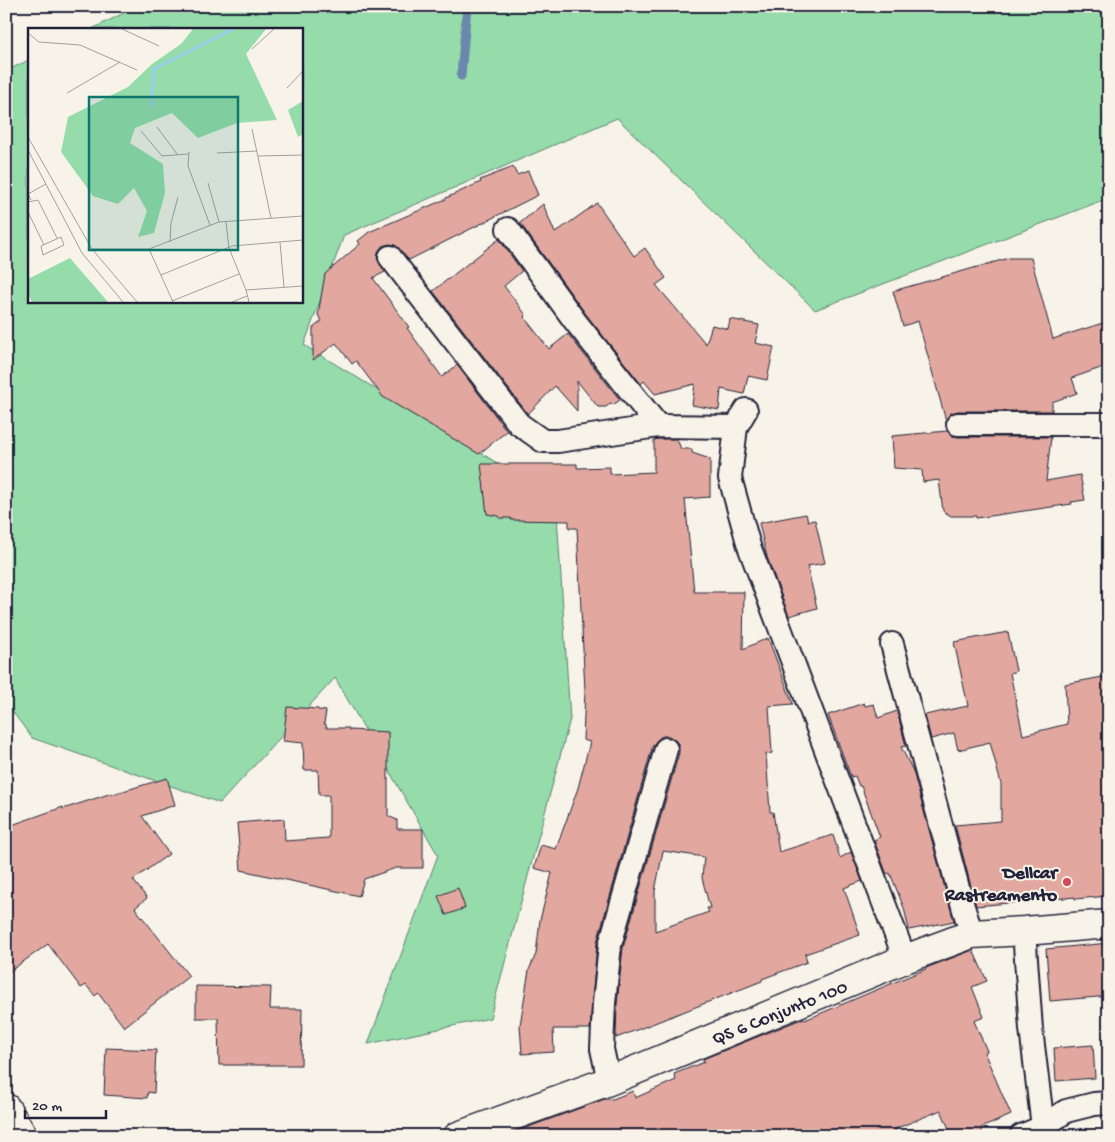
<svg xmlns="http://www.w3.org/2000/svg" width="1115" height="1142" font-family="'Gochi Hand',sans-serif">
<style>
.green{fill:#95dcaa;stroke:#5c7f72}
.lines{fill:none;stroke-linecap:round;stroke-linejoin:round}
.stream{stroke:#6b87ac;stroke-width:9}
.building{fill:#e2a89f;stroke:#22223b;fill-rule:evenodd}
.street-casing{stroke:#22223b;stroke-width:26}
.secondary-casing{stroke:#22223b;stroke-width:31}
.street{stroke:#f7f3e8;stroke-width:22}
.secondary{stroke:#f7f3e8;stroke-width:28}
.poi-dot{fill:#d1495b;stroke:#f7f3e8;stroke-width:2}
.labels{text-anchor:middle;stroke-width:4;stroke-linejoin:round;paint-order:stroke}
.poi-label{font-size:19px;font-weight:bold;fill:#22223b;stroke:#f7f3e8;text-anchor:end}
.street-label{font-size:19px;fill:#22223b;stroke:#f7f3e8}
.inset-river{fill:none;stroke:#9bcbf7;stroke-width:2.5}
.inset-road{fill:none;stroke:#a29fa3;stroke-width:1}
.view{fill:#0f766e;fill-opacity:0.15;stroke:#0f766e;stroke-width:2.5}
.inset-edge{fill:none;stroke:#22223b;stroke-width:2.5}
</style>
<rect width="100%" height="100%" fill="#f7f3e8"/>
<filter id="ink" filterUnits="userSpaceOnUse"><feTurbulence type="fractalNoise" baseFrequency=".02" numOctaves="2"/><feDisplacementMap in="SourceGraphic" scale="10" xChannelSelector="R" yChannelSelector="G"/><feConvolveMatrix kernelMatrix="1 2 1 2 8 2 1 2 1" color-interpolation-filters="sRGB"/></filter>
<g filter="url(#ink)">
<polygon class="green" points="138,6 1109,6 1109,198 815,310 617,118 344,235 304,345 556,499 570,719 490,1018 368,1044 438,855 335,678 220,803 32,738 6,703 6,71 29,60 29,301 301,301 301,29 92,29"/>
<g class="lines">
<polyline class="stream" points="461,76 467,6"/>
</g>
<g class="building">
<polygon points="513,167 517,175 528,171 538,195 409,260 395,245 389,244 382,246 378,252 377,258 385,272 373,278 409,327 407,328 442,377 457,365 507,431 479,454 383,397 356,361 352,364 336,343 313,360 313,328 322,321 318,315 325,274 360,244 358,241 369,232 446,199 446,198 481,182 480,180"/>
<polygon points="597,203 634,256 645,248 666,278 656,285 706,344 712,325 728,329 730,319 759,325 755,343 774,347 767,380 748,376 744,394 721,389 719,410 692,405 695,384 655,394 644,381 641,384 585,313 520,223 543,204 555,233"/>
<polygon points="499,239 522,271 504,286 526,315 524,317 549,349 568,334 620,400 613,405 611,403 606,407 598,407 577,381 577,411 555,386 528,414 433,291"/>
<polygon points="1009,258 1031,258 1053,339 1109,321 1109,365 1072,378 1077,393 1052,402 1052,411 958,411 951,413 946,421 918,321 903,326 893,291"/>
<polygon points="947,431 952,436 958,437 1051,437 1046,481 1080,475 1085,500 1071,502 1072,504 976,518 976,516 951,516 943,511 939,480 923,482 922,470 894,468 892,436"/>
<path d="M 659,439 L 677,439 L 681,449 L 692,449 L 692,453 L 710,459 L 710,497 L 685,499 L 694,592 L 744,592 L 743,649 L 768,638 L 793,704 L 769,706 L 772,753 L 766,754 L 770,812 L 773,812 L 779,852 L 833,835 L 840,858 L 851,852 L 862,881 L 844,888 L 860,935 L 805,954 L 807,962 L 762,979 L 762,981 L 616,1038 L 617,1004 L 623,948 L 679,753 L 679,745 L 675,740 L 669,736 L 662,736 L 657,740 L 653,745 L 597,942 L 590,1029 L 553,1029 L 554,1052 L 522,1054 L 520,1025 L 529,970 L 536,954 L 540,920 L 552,873 L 534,868 L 541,845 L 556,849 L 578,788 L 590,742 L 583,740 L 585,690 L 577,528 L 569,528 L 569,521 L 511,520 L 511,518 L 499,518 L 499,516 L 487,514 L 481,464 L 577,464 L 577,468 L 610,467 L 610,474 L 654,472 L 654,440 ZM 663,851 L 704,857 L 702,878 L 710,908 L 707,908 L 709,912 L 655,931 L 655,891 Z"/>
<polygon points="806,514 808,521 815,520 825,563 807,566 817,608 789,616 767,557 759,523"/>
<polygon points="1008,632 1016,671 1010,673 1023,735 1067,724 1065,684 1108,676 1104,710 1109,711 1109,896 1075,899 1075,897 976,906 955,825 1001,821 1001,784 990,742 958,750 954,733 931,739 925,715 968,706 954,642"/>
<polygon points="864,703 865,706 874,704 878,718 897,711 906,746 901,747 913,771 954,921 909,930 904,908 890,873 888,874 886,872 874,840 880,837 861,786 859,786 855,776 851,777 828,715"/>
<polygon points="287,707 318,709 318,710 326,711 324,724 326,724 326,728 349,728 349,730 388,732 388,816 397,820 397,829 423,829 423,868 396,868 364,879 359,896 241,870 237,823 284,819 285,841 329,838 329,795 319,795 318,770 304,770 303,743 283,741"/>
<polygon points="167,778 175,805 142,816 169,854 133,880 147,898 135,908 189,976 124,1027 98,993 95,996 86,985 81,988 48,944 6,974 6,827 63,807 63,809 112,793 113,794"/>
<polygon points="458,888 465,908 446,915 438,896"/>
<polygon points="1109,943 1109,996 1050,1001 1046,949"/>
<polygon points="973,950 987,981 972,987 984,1017 974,1021 987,1051 984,1052 1011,1115 981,1128 984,1136 952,1136 941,1110 895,1129 897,1136 504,1136 605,1099 613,1099 633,1091 635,1098 676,1080 674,1074 704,1062 703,1059 804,1018 805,1020 926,969 926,968"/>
<polygon points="196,986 271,987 270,1009 302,1009 301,1065 219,1065 218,1018 196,1018"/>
<polygon points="1093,1045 1095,1078 1056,1081 1054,1048"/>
<polygon points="106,1048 156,1050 154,1093 148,1092 147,1098 104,1095"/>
</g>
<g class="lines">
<defs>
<g id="street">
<polyline points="508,229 575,321 658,426"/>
<polyline points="390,257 519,424 543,441 558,441 658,426 736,427"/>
<polyline points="746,410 736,427 730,478 749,546 905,959"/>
<polyline points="958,424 1109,424"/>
<polyline points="892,644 964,910 972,934"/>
<polyline points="1024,931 1031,1029 1043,1127 1047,1136"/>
<polyline points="609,1081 602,1049 604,1003 610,945 666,749"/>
<polyline points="1021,1136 1043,1127 1066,1111 1094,1104 1109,1103"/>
</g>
<g id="secondary">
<polyline points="6,1108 23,1136"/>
<polyline points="458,1136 609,1081 905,959 972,934 1024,931 1109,924"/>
</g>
</defs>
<use href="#street" class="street-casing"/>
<use href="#secondary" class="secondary-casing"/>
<use href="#street" class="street"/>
<use href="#secondary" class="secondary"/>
</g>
</g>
<circle class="poi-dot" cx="1067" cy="882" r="5"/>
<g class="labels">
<g class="poi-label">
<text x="1057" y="878">Dellcar<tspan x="1057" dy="22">Rastreamento</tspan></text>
</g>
<g class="street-label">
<text transform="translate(779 1011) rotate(-22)" y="7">QS 6 Conjunto 100</text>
</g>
</g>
<g transform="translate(28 28)">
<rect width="275" height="275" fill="#f7f3e8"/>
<path d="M 165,1 L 238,1 L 218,26 L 249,92 L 209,95 L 170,110 L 144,85 L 107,100 L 102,115 L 135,136 L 137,165 L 126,205 L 110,209 L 119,183 L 106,160 L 90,176 L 65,168 L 33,124 L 40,89 L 100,59 L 124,36 L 153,16 ZM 275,73 L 275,106 L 270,109 L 260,82 ZM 42,230 L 80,274 L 4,274 L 0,266 L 0,251 Z" fill="#95dcaa"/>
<path class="inset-river" d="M 123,79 L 126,41 L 205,1"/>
<path class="inset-road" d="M 94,1 L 131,18M 0,5 L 11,14 L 52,17 L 109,42M 224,21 L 246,1M 259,60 L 275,43M 39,65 L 92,34M 129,99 L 149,126M 224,101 L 243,190M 113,103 L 134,128 L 160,126M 0,109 L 64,221 L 109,274M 0,122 L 54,225 L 95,274M 161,124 L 160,138 L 182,197M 189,125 L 229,123M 230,128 L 275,127M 180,155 L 191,194M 3,172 L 0,166 L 18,156M 0,174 L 10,172 L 29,210M 0,184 L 16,217M 198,194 L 201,220 L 218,262M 33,209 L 36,217 L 15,227 L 13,218 ZM 142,214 L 143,195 L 150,169M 252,214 L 256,259M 64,221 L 121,221 L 191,194 L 275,188M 121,221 L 145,274M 133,247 L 204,218 L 275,212M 144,273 L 211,246M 204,274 L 219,268M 221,274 L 218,262 L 275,258"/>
<path class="view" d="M 61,69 L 210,69 L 210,222 L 61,222 Z"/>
<rect width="275" height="275" class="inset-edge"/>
</g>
<rect width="1115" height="1142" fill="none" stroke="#f7f3e8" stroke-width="25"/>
<rect x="12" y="12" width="1090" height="1117" fill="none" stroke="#22223b" stroke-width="2" filter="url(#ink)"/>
<path d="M25 1110v8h81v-8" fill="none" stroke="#22223b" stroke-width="2.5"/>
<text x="32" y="1110" font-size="15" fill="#22223b" stroke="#f7f3e8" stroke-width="4" paint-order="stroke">20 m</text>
</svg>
